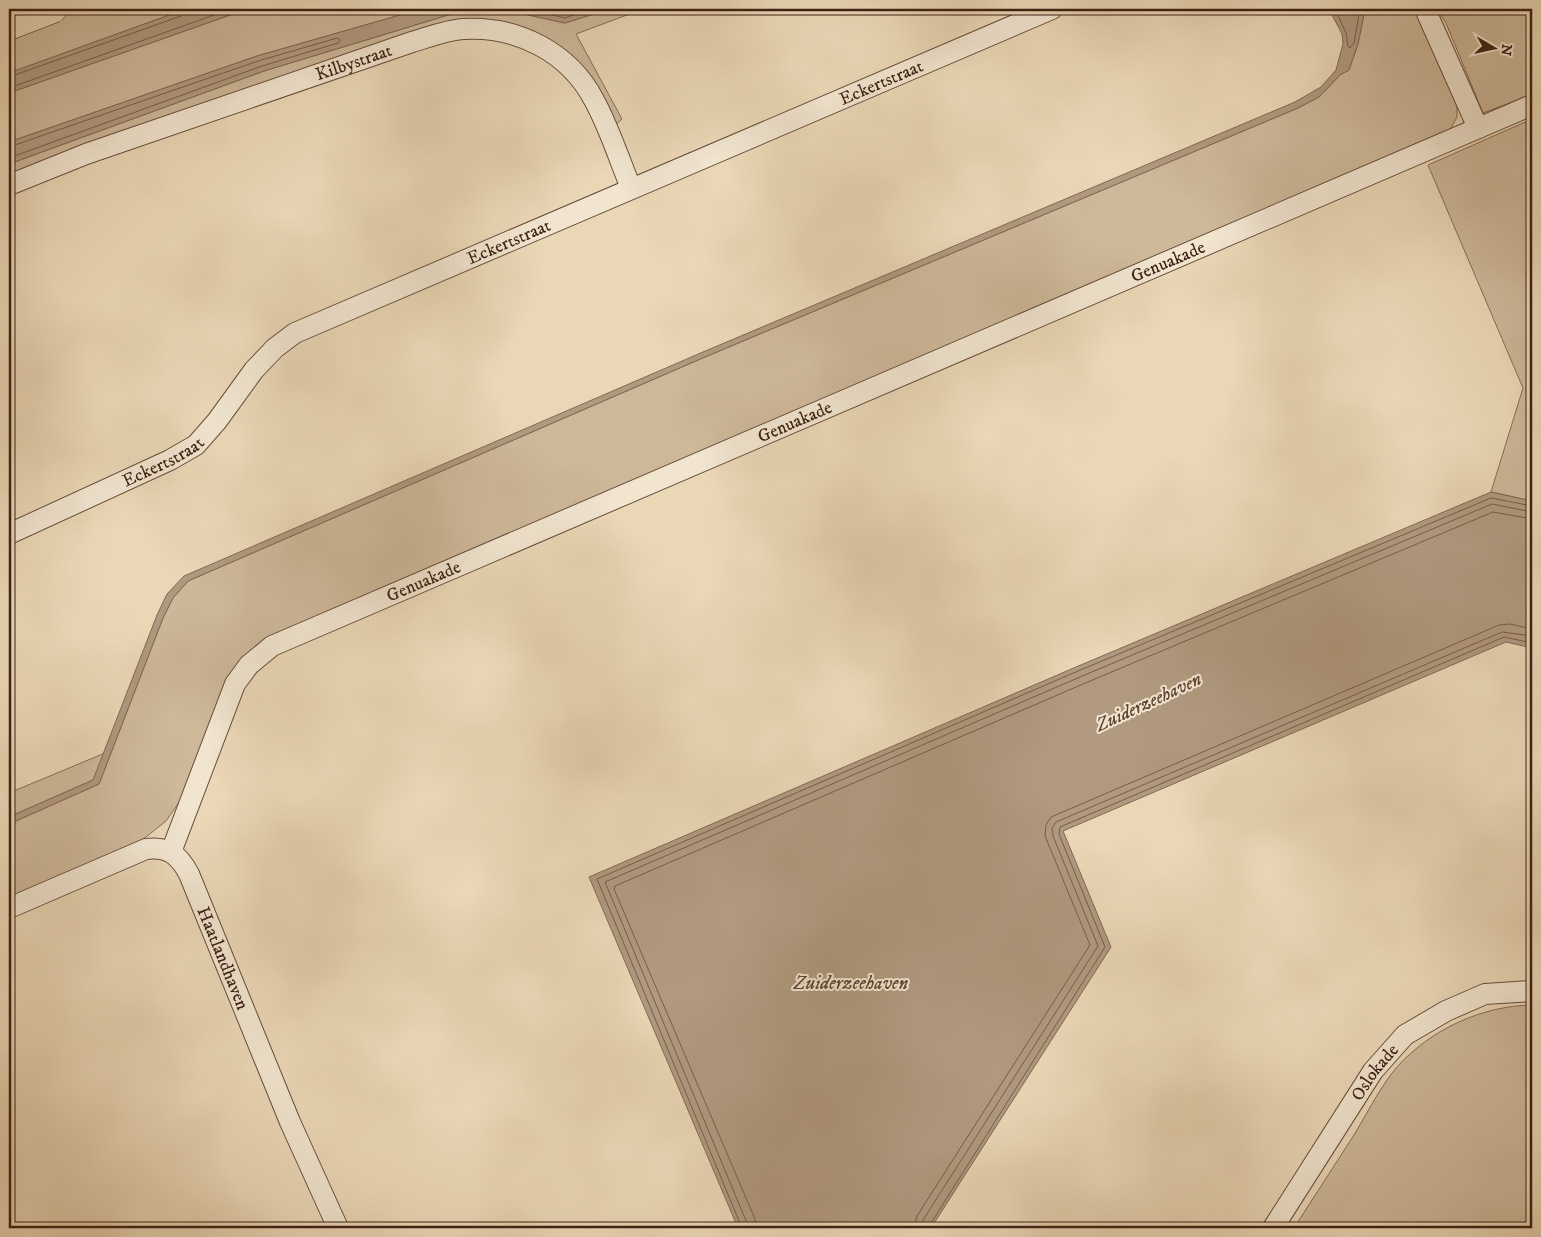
<svg xmlns="http://www.w3.org/2000/svg" width="1541" height="1237" font-family="'IM FELL DW Pica',serif">
<style>
.green{fill:#cdb89a;stroke:#866c57}
.water{fill:#b0997f;stroke:#826954}
.lines{fill:none;stroke-linecap:round;stroke-linejoin:round}
.shore{stroke:#775d4a;stroke-width:1}
.minor-casing{stroke:#694e3c;stroke-width:22}
.highway-casing{stroke:#3e2114;stroke-width:29}
.minor{stroke:#f1e5d0;stroke-width:20}
.highway{stroke:#ead7b6;stroke-width:28}
.labels{text-anchor:middle;stroke-width:4;stroke-linejoin:round;paint-order:stroke}
.street-label{font-size:18px;fill:#3e2114;stroke:#f1e5d0}
.water-label{font-size:19px;font-style:italic;fill:#604534;stroke:#f1e5d0}
</style>
<rect width="100%" height="100%" fill="#ead7b6"/>
<filter id="stains"><feTurbulence type="fractalNoise" baseFrequency=".004" numOctaves="4"/><feColorMatrix values="0 0 0 0 .2 0 0 0 0 .09 0 0 0 0 .02 0 0 0 .5 -.17"/></filter>
<radialGradient id="worn" r=".72"><stop offset=".6" stop-color="#630" stop-opacity="0"/><stop offset="1" stop-color="#630" stop-opacity=".3"/></radialGradient>
<g class="green">
<polygon points="77,9 186,9 9,73 9,35"/>
<polygon points="247,9 421,9 257,56 9,142 9,93"/>
<polygon points="468,9 501,9 565,23 591,15 599,9 643,9 576,34 622,119 614,126 606,107 498,22 9,181 9,164 264,71"/>
<path d="M 1365,9 L 1414,9 C 1435,37 1445,73 1457,106 L 1457,117 L 1450,130 L 265,642 L 180,801 L 166,821 L 136,845 L 9,900 L 9,824 L 99,784 L 163,618 L 173,598 L 188,581 L 705,357 L 1298,108 L 1319,97 L 1340,75 L 1349,70 L 1358,44 Z"/>
<polygon points="1436,9 1532,9 1532,95 1483,113 1446,23"/>
<polygon points="1532,119 1532,501 1491,492 1523,388 1428,165"/>
<polygon points="105,753 93,780 9,817 9,793"/>
<path d="M 1532,1005 L 1532,1228 L 1294,1228 C 1314,1197 1334,1166 1354,1135 C 1368,1112 1380,1087 1397,1067 C 1431,1029 1482,1006 1532,1005 Z"/>
</g>
<g class="water">
<polygon points="186,9 247,9 9,93 9,73"/>
<polygon points="421,9 468,9 264,71 9,164 9,142 257,56"/>
<polygon points="501,9 599,9 591,15 565,23"/>
<polygon points="1329,9 1365,9 1358,44 1349,70 1340,75 1319,97 1298,108 705,357 188,581 173,598 163,618 99,784 9,824 9,817 93,780 157,615 167,594 184,576 703,352 1295,102 1321,87 1336,70 1343,44 1342,34"/>
<polygon points="1491,492 1532,501 1532,648 1506,642 1063,831 1111,947 931,1228 738,1228 589,877 1076,667"/>
</g>
<g class="lines">
<g class="shore">
<polyline points="527,9 565,18 591,9"/>
<polyline points="1335,9 1346,33 1348,46 1350,48 1354,43 1360,9"/>
<polyline points="9,77 181,16 185,9"/>
<polyline points="9,88 231,9"/>
<polyline points="9,147 258,61 337,38 340,40 338,43 262,66 9,158"/>
<polyline points="742,1228 597,879 1078,671 1491,498 1532,506"/>
<polyline points="749,1228 605,882 1080,677 1492,504 1532,512"/>
<polyline points="756,1228 755,1219 614,889 615,886 1083,684 1493,512 1532,519"/>
<polyline points="914,1228 917,1216 1090,945 1045,836 1046,825 1051,817 1499,625 1510,624 1532,629"/>
<polyline points="921,1228 923,1220 1098,946 1053,836 1052,828 1056,822 1502,632 1532,636"/>
<polyline points="928,1228 1105,947 1059,834 1060,827 1504,637 1532,643"/>
</g>
<defs>
<g id="minor">
<polyline points="1425,9 1478,128"/>
<path id="s1" d="M 9,185 L 86,154 L 412,42 C 429,37 447,30 464,29 C 517,26 569,52 594,100 C 609,127 619,159 631,188"/>
<path id="s2" d="M 9,534 L 170,460 L 196,445 L 217,421 L 254,370 L 275,348 L 295,333 L 1052,9"/>
<path id="s3" d="M 171,852 L 235,684 L 249,665 L 272,646 L 1532,105"/>
<path id="s4" d="M 9,908 L 146,849 C 168,846 179,855 189,874 L 290,1122 L 338,1228"/>
<path id="s5" d="M 1273,1228 L 1373,1071 L 1405,1035 L 1446,1011 L 1485,994 L 1532,991"/>
</g>
<polyline id="highway" points="9,26 53,9"/>
</defs>
<use href="#minor" class="minor-casing"/>
<use href="#highway" class="highway-casing"/>
<use href="#minor" class="minor"/>
<use href="#highway" class="highway"/>
</g>
<g class="labels">
<g class="street-label">
<text dy="6" stroke="none"><textPath href="#s1" startOffset="366">Kilbystraat</textPath></text>
<text dy="6" stroke="none"><textPath href="#s2" startOffset="995">Eckertstraat</textPath></text>
<text dy="6" stroke="none"><textPath href="#s2" startOffset="590">Eckertstraat</textPath></text>
<text dy="6" stroke="none"><textPath href="#s3" startOffset="1208">Genuakade</textPath></text>
<text dy="6" stroke="none"><textPath href="#s3" startOffset="802">Genuakade</textPath></text>
<text dy="6" stroke="none"><textPath href="#s2" startOffset="170">Eckertstraat</textPath></text>
<text dy="6" stroke="none"><textPath href="#s3" startOffset="398">Genuakade</textPath></text>
<text dy="6" stroke="none"><textPath href="#s4" startOffset="294">Haatlandhaven</textPath></text>
<text dy="6" stroke="none"><textPath href="#s5" startOffset="186">Oslokade</textPath></text>
</g>
<g class="water-label">
<text transform="translate(1148 701) rotate(-25)" y="7">Zuiderzeehaven</text>
<text x="851" y="989">Zuiderzeehaven</text>
</g>
</g>
<rect width="1541" height="1237" fill="none" stroke="#ead7b6" stroke-width="30"/>
<rect x="10" y="10" width="1521" height="1217" fill="none" stroke="#3e2114" stroke-width="2.5"/>
<rect x="15" y="15" width="1511" height="1207" fill="none" stroke="#3e2114"/>
<g transform="translate(1494 48) rotate(99)" stroke="#f1e5d0" stroke-width="4" paint-order="stroke">
<path d="M0-4L9 19L0 12L-9 19Z" fill="#3e2114"/>
<text y="-8" font-size="14" font-weight="bold" text-anchor="middle" fill="#3e2114">N</text>
</g>
<rect width="100%" height="100%" filter="url(#stains)"/>
<rect width="100%" height="100%" fill="url(#worn)"/>
</svg>
